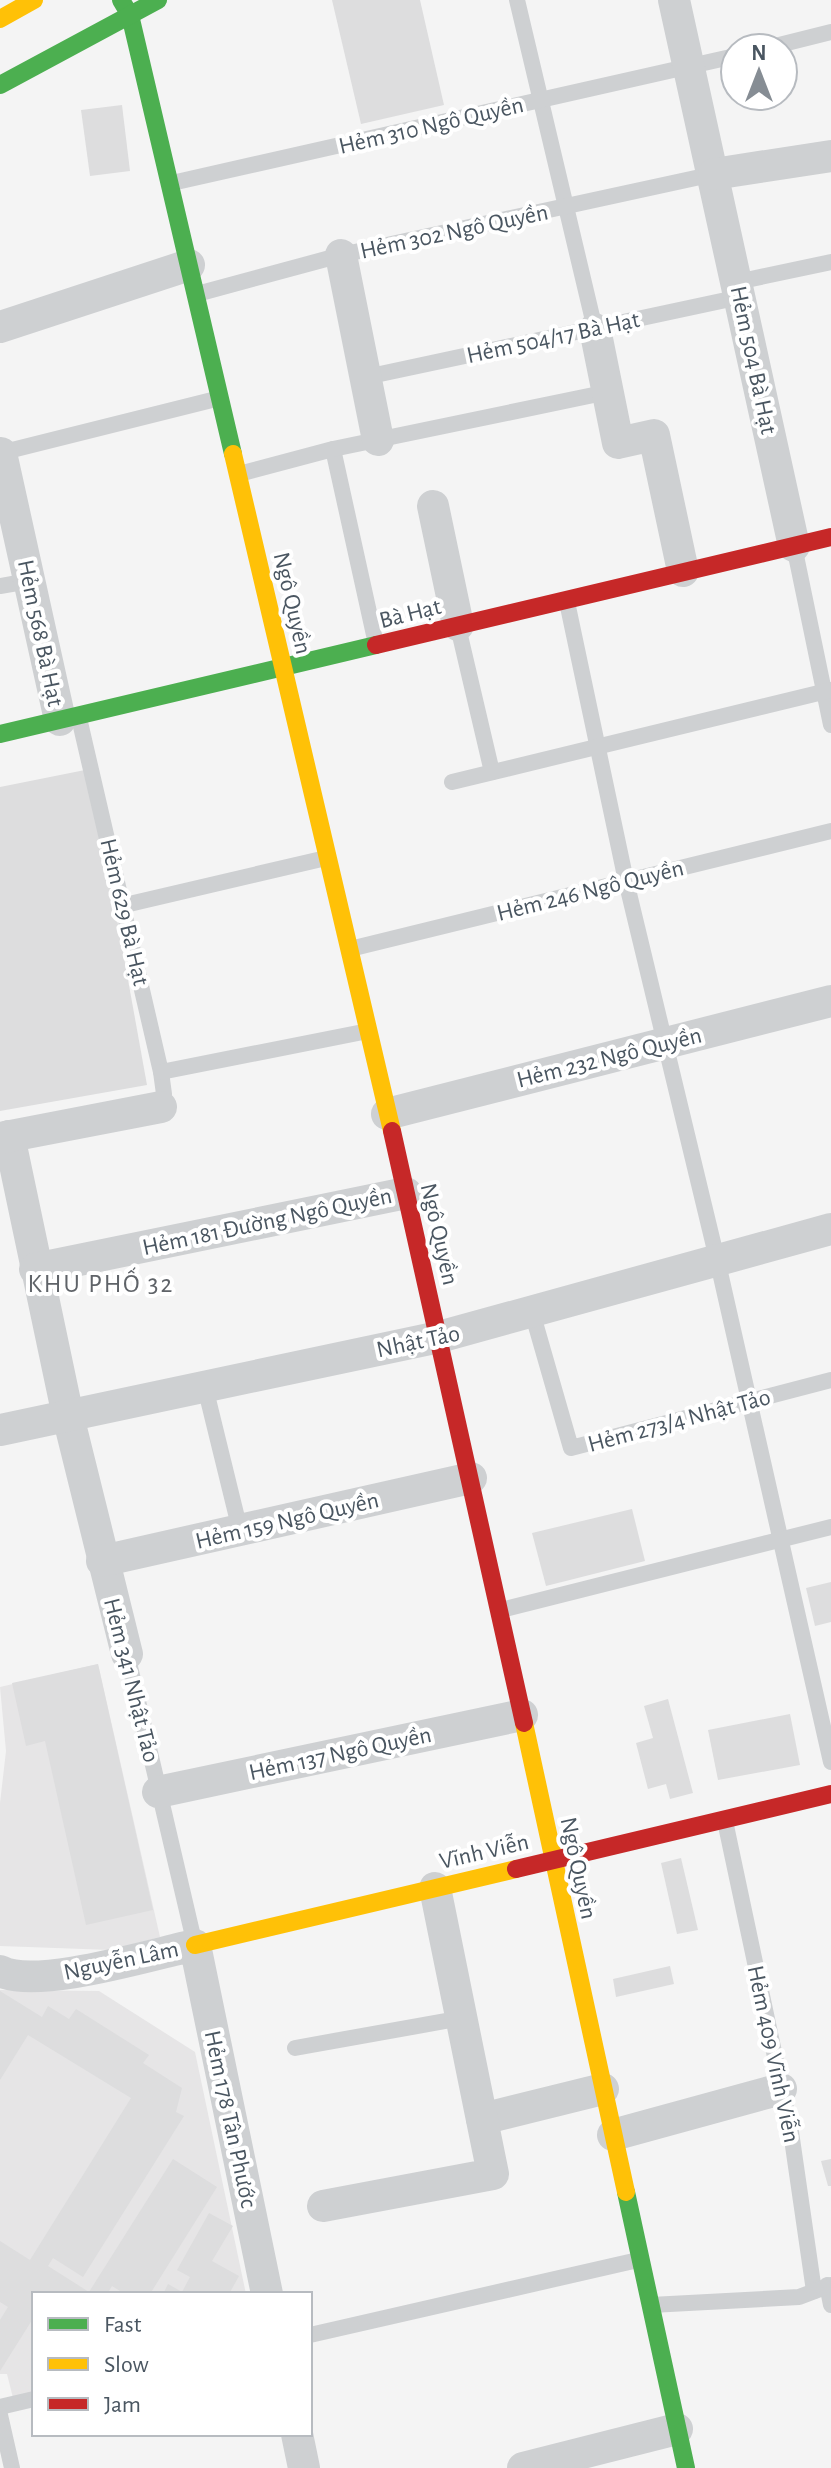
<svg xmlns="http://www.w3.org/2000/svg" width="831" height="2468" font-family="'Alegreya Sans',sans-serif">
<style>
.education{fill:#e6e5e6}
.building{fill:#ddddde}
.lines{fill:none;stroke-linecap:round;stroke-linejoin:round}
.lane{stroke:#ced0d2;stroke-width:16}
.street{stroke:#ced0d2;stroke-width:32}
.fast{stroke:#4caf50;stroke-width:18}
.slow{stroke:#ffc107;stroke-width:18}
.jam{stroke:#c62828;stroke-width:18}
.labels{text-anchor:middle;stroke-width:8;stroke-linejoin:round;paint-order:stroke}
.street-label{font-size:24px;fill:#4a5661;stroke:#fff}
.neighbourhood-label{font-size:26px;letter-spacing:2px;fill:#5f6368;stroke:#fff}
</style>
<rect width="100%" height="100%" fill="#f4f4f4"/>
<g class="education">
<polygon points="98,1664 160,1937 111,1950 0,1946 0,1803 6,1751 0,1687"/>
<polygon points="0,1990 99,1991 195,2052 246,2294 34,2294 34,2394 13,2398 7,2374 0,2374"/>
</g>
<g class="building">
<polygon points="332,0 420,0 444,105 361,124"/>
<polygon points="122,105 130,171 90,176 81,110"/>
<polygon points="90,769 147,1085 0,1111 0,787"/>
<polygon points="632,1509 645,1561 546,1586 532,1533"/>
<polygon points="831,1582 831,1622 815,1626 806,1588"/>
<polygon points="98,1664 153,1910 86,1925 45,1741 26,1746 12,1683"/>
<polygon points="668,1699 693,1793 670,1799 666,1784 648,1789 636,1743 653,1738 644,1706"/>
<polygon points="790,1714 800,1765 718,1780 708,1730"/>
<polygon points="681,1858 698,1930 677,1934 661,1863"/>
<polygon points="670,1966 674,1984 616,1997 613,1979"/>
<polygon points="0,1991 42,2017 48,2006 69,2019 76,2009 149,2055 143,2063 182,2088 176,2112 184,2116 83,2277 53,2258 48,2266 89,2292 173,2159 217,2187 150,2294 125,2294 112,2286 107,2294 34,2294 34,2317 0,2371 0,2320 8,2307 0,2302 0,2241 30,2260 131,2098 28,2035 0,2080"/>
<polygon points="831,2159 831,2186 828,2186 821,2161"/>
<polygon points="209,2213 233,2226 212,2261 239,2276 229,2294 163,2294 168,2284 182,2292 190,2277 177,2270"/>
</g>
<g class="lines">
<g class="lane">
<polyline points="517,0 595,329"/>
<polyline points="767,48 831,32"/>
<polyline points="172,183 735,56"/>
<polyline points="737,282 831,262"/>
<polyline points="197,294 341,255 714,174"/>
<polyline points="366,377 740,297"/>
<polyline points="333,449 376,644"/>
<polyline points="0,453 220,398"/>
<polyline points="239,474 333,449 608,392"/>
<polyline points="794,546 831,725"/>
<polyline points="0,586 29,581"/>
<polyline points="567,602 626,881 717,1259 831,1762"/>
<polyline points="458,627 492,772"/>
<polyline points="79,718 161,1072 164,1094 161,1107"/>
<polyline points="452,782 831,690"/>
<polyline points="125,905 326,858"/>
<polyline points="350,949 831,831"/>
<polyline points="161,1072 368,1031"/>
<polyline points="532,1312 571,1448 831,1380"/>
<polyline points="205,1387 240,1530"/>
<polyline points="501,1610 831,1527"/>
<polyline points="127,1654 195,1945"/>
<polyline points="725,1821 791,2132 814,2291"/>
<polyline points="295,2048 462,2018"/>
<polyline points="827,2285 831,2305"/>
<polyline points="651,2305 799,2297 831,2285"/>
<polyline points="310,2335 638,2260"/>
<polyline points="0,2407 34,2399"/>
<polyline points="0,2415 12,2468"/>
</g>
<g class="street">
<polyline points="674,0 794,546"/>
<polyline points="714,174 831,156"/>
<polyline points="341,255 378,440"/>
<polyline points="0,327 189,265"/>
<polyline points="595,329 618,443 654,435 683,571"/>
<polyline points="1,453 60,720"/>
<polyline points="433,506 458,625"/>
<polyline points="387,1114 831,1001"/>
<polyline points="9,1136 68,1416 127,1654"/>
<polyline points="0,1138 161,1107"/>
<polyline points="35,1269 406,1193"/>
<polyline points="0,1430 439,1337 831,1229"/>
<polyline points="102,1561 471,1478"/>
<polyline points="158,1792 522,1715"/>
<path d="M 0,1971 C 36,1990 153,1954 195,1945 L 267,2294"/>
<polyline points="482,2119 603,2089"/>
<polyline points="613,2135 781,2089"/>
<polyline points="323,2206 493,2174 435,1888"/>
<polyline points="297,2434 304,2468"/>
<polyline points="523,2468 677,2429"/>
</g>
<g class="fast">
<polyline points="121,0 130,15 233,454"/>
<polyline points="0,85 158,0"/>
<polyline points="0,734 376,645"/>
<polyline points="626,2192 686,2468"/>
</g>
<g class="slow">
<polyline points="0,19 34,0"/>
<polyline points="233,454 392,1131"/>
<polyline points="524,1723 626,2192"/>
<polyline points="195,1945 516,1869"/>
</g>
<g class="jam">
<polyline points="376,645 831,537"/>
<polyline points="392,1131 524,1723"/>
<polyline points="516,1869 831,1794"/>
</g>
</g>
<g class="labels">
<g class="street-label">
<text transform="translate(431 125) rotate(-13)" y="8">Hẻm 310 Ngô Quyền</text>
<text transform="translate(454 231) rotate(-12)" y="8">Hẻm 302 Ngô Quyền</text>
<text transform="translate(553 337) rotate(-12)" y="8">Hẻm 504/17 Bà Hạt</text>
<text transform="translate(754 360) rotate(78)" y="8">Hẻm 504 Bà Hạt</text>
<text transform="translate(293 603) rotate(77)" y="8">Ngô Quyền</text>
<text transform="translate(410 613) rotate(-14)" y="8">Bà Hạt</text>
<text transform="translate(41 633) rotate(78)" y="8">Hẻm 568 Bà Hạt</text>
<text transform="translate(590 890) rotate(-14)" y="8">Hẻm 246 Ngô Quyền</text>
<text transform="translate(125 912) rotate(77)" y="8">Hẻm 629 Bà Hạt</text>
<text transform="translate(609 1057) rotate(-14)" y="8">Hẻm 232 Ngô Quyền</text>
<text transform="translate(267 1221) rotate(-12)" y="8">Hẻm 181 Đường Ngô Quyền</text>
<text transform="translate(440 1234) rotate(77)" y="8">Ngô Quyền</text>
<text transform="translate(418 1341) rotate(-12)" y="8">Nhật Tảo</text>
<text transform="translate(679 1420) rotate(-15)" y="8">Hẻm 273/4 Nhật Tảo</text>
<text transform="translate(287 1520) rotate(-13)" y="8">Hẻm 159 Ngô Quyền</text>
<text transform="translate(132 1680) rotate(76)" y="8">Hẻm 341 Nhật Tảo</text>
<text transform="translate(340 1753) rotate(-12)" y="8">Hẻm 137 Ngô Quyền</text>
<text transform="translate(484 1851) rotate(-13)" y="8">Vĩnh Viễn</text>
<text transform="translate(579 1868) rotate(78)" y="8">Ngô Quyền</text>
<text transform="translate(121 1960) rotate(-12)" y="8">Nguyễn Lâm</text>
<text transform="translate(774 2054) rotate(78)" y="8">Hẻm 409 Vĩnh Viễn</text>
<text transform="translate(231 2119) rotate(78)" y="8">Hẻm 178 Tân Phước</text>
</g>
<g class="neighbourhood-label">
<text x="101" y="1292">KHU PHỐ 32</text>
</g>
</g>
<rect x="32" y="2292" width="280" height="144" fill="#ffffff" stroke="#b7bbc0" stroke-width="2"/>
<rect x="48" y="2318" width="40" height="12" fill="#4caf50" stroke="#b7bbc0" stroke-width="2"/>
<text x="104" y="2332" font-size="24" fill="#4a5661">Fast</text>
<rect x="48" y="2358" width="40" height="12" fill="#ffc107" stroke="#b7bbc0" stroke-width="2"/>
<text x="104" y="2372" font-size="24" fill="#4a5661">Slow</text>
<rect x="48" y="2398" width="40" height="12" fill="#c62828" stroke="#b7bbc0" stroke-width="2"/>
<text x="104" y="2412" font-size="24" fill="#4a5661">Jam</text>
<g transform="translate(759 72)"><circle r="38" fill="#ffffff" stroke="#b7bbc0" stroke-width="2"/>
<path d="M0-6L14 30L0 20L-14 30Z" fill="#868d94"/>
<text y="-12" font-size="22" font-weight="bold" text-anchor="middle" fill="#4a5661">N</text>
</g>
</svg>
